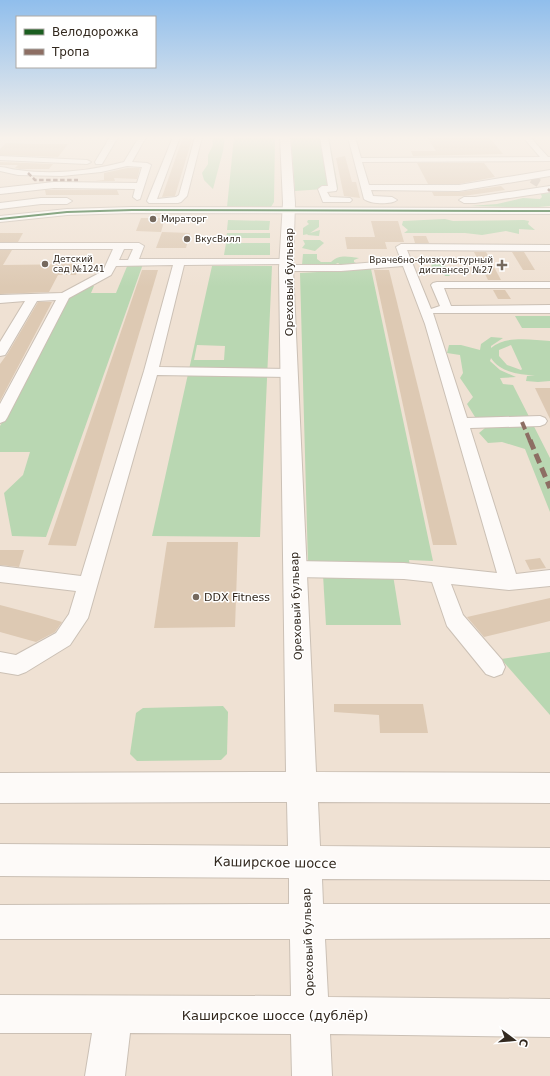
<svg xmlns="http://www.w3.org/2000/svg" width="550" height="1076" font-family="'DejaVu Sans',sans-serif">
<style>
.green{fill:#b9d7b2;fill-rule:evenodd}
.building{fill:#ddc9b3}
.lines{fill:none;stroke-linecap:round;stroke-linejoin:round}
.minor-tunnel{stroke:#c9bcaf;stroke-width:8;stroke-dasharray:8 4;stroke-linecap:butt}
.minor-casing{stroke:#cbc0b5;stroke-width:2}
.major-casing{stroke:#cbc0b5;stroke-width:2}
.minor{fill:#fdfaf8;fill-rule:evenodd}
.major{fill:#fdfaf8;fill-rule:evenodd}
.quiet-far2{stroke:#8d6e63;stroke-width:2.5;stroke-dasharray:4.5 2.5;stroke-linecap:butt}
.quiet-far1{stroke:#8d6e63;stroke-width:4;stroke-dasharray:8 4;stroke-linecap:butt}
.quiet{stroke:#8d6e63;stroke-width:5;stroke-dasharray:10 5;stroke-linecap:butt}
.cycleway-casing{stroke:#fff;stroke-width:2}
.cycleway{fill:#1b5e20;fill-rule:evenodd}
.poi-dot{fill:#75695e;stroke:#fff;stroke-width:1.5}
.labels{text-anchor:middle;stroke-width:3;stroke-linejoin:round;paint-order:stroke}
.far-poi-label{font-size:9px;fill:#33291f;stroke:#fff;text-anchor:start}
.street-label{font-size:11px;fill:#33291f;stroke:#fff}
.poi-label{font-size:11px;fill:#33291f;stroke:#fff;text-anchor:start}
.near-street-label{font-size:13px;fill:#33291f;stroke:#fff}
</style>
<rect width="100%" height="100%" fill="#efe1d3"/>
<g class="green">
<polygon points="212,137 225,137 223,151 213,189 204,180 202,173 208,164 208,155 213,145"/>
<polygon points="234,137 275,137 274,202 271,207 227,207"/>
<polygon points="291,137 329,137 338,188 295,191"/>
<polygon points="550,190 550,206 517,209 507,207 470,206 497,204 523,198 540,199 542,197 540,192"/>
<polygon points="445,219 453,221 524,220 529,221 528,224 535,230 519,229 519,234 506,231 482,235 465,233 404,233 408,230 402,225 403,221"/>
<polygon points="228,220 270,221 269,230 227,230"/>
<polygon points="308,220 319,220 319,227 310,233 320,230 319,236 307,235 308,234 303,235 303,228 309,224 307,222"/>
<polygon points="227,233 270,233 270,238 226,238"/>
<polygon points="303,240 320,240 324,243 315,251 302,248 305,244"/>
<polygon points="226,243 270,243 270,255 224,255"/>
<path d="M 303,254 L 317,254 L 317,259 L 321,262 L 331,262 C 340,254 348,257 359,258 L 354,260 L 354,262 L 358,264 L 342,266 L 338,263 C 329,268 313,268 302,265 Z"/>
<polygon points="429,258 442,258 447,270 452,270 453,273 448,273 450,276 445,276 443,272 424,272 423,267 432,267"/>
<polygon points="128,264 143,264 46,537 12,536 4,493 23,475 30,452 0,452 0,426 67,297 86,286 94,286 91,293 116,293"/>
<path d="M 212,266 L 272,266 L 260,537 L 152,536 ZM 197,345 L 225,346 L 224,360 L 194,360 Z"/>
<polygon points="371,269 433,561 409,560 410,567 308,564 300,273"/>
<polygon points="515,316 550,316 550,328 522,328"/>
<path d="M 491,337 L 503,338 L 491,346 L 491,348 C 506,335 532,340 550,341 L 550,381 L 538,382 L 526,381 L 527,376 L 535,375 C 519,375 500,372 491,358 L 490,361 L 500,370 L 516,377 L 500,378 L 503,384 L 513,385 L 550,458 L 550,512 L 525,449 L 502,442 L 488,443 L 479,433 L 485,428 L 485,423 L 475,417 L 467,404 L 473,397 L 460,378 L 463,373 L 460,355 L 447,353 L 449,345 L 461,345 L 480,350 L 481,344 ZM 511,345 L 522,369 L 521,370 L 507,365 L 499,356 L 499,350 Z"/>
<polygon points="323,575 393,575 401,625 326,625"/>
<polygon points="550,652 550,715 501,659"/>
<polygon points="223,706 228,712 227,754 221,760 137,761 130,754 136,713 143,708"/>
</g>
<g class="building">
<polygon points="183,137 192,139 175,196 162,197"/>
<polygon points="427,137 489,137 503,154 413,156 411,151 436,151"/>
<polygon points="6,143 33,144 68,144 58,157 0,155 0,149"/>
<polygon points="345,156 352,182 356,182 360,198 344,196 336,158"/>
<polygon points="0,162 53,164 49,169 20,169 15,168 18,165 0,165"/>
<polygon points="417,163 484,163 495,177 459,184 428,184"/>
<polygon points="127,168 140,168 137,179 114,178 115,181 95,181 104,180 104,173"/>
<polygon points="501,186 505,190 463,196 434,196 432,192 459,192"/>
<polygon points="45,190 117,190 119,195 46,195"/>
<polygon points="141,218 165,218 161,232 136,231"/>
<polygon points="371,221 398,221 404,242 385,242 387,249 347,249 345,237 375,237"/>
<polygon points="162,232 190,233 186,248 156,248"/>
<polygon points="0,233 23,233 18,242 0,242"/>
<polygon points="413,236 426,236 429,243 415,243"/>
<polygon points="0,250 12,250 3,265 81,264 76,275 58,275 49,292 0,294"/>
<polygon points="474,252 486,252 501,280 488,280"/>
<polygon points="512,252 524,252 535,270 523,270"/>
<polygon points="142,270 158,270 76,546 48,545"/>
<polygon points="374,270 389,270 457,545 433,545"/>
<polygon points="493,290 505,290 511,299 498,299"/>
<polygon points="38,302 52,302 0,401 0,364 8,353"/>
<polygon points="535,388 550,388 550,419"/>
<polygon points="167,542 238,542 235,627 154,628"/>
<polygon points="0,550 24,550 19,567 0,565"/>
<polygon points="540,558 546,568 530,570 525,560"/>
<polygon points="550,598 550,621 484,637 467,617"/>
<polygon points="0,605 38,615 62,622 55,632 36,642 0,632"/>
<polygon points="334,704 423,704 428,733 380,733 379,715 334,712"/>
</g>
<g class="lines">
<polyline class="minor-tunnel" points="532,179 540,184"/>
<defs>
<g id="minor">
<polygon points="110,137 118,137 102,164 96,164 95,162"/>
<path d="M 139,137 L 146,137 L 132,162 L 147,163 L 151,165 L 140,199 L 137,200 L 133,197 L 135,189 L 54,188 L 0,194 L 0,188 L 54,182 L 137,183 L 142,167 L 127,166 L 101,172 L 62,176 L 18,175 L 0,171 L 0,167 C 6,167 12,170 18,170 C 53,175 90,171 124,162 Z"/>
<polygon points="173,137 180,137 157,199 176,197 179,195 195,137 202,137 187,196 181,202 178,203 149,203 147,201"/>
<polygon points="320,137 328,137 337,189 336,191 327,192 330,197 350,198 352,200 350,202 323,202 318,189 322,186 328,186"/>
<path d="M 348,137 L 355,137 L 361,158 L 540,157 L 523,137 L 530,137 L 548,157 L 550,157 L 550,161 L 362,162 L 369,185 L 459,185 L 550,170 L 550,176 L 459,191 L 371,190 L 373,196 L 392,197 L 397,200 C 391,205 370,204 364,199 Z"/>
<polygon points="0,156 87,160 91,162 87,164 0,160"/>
<polygon points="550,186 550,192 475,203 464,203 459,200 464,197 475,197"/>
<polygon points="41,198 67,198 72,201 67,204 41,204 0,209 0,203"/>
<polygon points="132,207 550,208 550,214 132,213 67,215 0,222 0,216 67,209"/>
<path d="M 0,243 L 139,243 L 144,246 L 139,259 L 290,259 L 291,261 L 286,264 L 184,265 L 159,367 L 290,369 L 295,370 L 297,373 L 295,376 L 290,377 L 157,375 L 88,618 L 70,645 L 26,672 L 18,675 L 0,672 L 0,652 L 16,655 L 56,633 L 69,614 L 76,591 L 0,582 L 0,566 L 81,576 L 144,371 L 173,265 L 116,266 L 111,275 L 69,298 L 7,418 L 5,421 L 0,423 L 0,404 L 56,300 L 37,301 L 7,352 L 5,355 L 0,356 L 0,342 L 25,301 L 0,303 L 0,295 L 62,293 L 103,271 L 113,249 L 0,249 ZM 124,249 L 133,249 L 128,260 L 119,260 Z"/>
<polygon points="401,244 550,245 550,251 407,250 431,309 440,306 431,285 433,283 437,282 550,282 550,288 444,288 451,306 550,305 550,313 433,313 467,418 540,416 545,418 547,421 545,424 540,426 470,428 516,574 550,570 550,586 509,590 451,584 463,615 502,660 505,667 502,674 494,677 486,674 447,626 432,582 404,579 295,577 288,574 286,569 288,564 295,561 404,563 497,573 425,324 403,266 341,271 286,271 281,268 286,265 341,265 401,260 396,247"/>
</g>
<polygon id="major" points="280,137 290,137 295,203 293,268 316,772 550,773 550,803 318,802 320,846 550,848 550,880 322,879 323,904 550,904 550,938 325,939 328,997 550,999 550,1037 330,1034 332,1076 292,1076 291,1034 130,1033 125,1076 85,1076 92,1033 0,1033 0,995 291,996 290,939 0,939 0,905 289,904 289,878 0,876 0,844 288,846 287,802 0,803 0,773 286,772 279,268 283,203"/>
</defs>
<use href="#minor" class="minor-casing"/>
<use href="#major" class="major-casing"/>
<use href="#minor" class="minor"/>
<use href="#major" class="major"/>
<g class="quiet-far2">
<polyline points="28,173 35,180 78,180"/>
<polyline points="548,189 550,191"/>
</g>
<polyline class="quiet-far1" points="522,422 530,441"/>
<polyline class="quiet" points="530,440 550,488"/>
<defs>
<polygon id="cycleway" points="132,209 550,210 550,212 132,211 67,213 0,220 0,218 67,211"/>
</defs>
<use href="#cycleway" class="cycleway-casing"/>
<use href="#cycleway" class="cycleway"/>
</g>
<linearGradient id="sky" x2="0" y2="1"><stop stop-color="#90beec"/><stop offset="0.48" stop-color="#f8f2eb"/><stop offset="1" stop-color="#f8f2eb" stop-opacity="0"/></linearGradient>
<rect width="550" height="287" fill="url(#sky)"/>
<g class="poi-dot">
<circle cx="153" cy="219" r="4"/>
<circle cx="187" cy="239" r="4"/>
<circle cx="45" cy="264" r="4"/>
<path d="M500 259h4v4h4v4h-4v4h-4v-4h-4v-4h4z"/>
<circle cx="196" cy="597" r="4"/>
</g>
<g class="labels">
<g class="far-poi-label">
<text x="161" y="222">Мираторг</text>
<text x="195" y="242">ВкусВилл</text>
<text x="53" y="262">Детский<tspan x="53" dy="10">сад №1241</tspan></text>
<text x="493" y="263" text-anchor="end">Врачебно-физкультурный<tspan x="493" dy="10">диспансер №27</tspan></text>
</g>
<g class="street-label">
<text transform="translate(289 282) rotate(-90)" y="4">Ореховый бульвар</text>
<text transform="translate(296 606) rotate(-92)" y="4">Ореховый бульвар</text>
<text transform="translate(308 942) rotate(-92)" y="4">Ореховый бульвар</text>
</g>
<g class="poi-label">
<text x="204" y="601">DDX Fitness</text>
</g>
<g class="near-street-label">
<text transform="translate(275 862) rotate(1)" y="5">Каширское шоссе</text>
<text x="275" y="1020">Каширское шоссе (дублёр)</text>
</g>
</g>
<rect x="16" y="16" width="140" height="52" fill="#ffffff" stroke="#ada9a5"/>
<rect x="24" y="29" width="20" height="6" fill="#1b5e20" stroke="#ada9a5"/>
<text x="52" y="36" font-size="12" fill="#33291f">Велодорожка</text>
<rect x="24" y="49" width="20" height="6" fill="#8d6e63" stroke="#ada9a5"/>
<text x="52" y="56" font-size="12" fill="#33291f">Тропа</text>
<g transform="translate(514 1040) rotate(106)" stroke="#ffffff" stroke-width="3" paint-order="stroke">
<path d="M0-3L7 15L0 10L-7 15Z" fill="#33291f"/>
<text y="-6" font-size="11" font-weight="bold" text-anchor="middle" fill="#33291f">С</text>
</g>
</svg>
